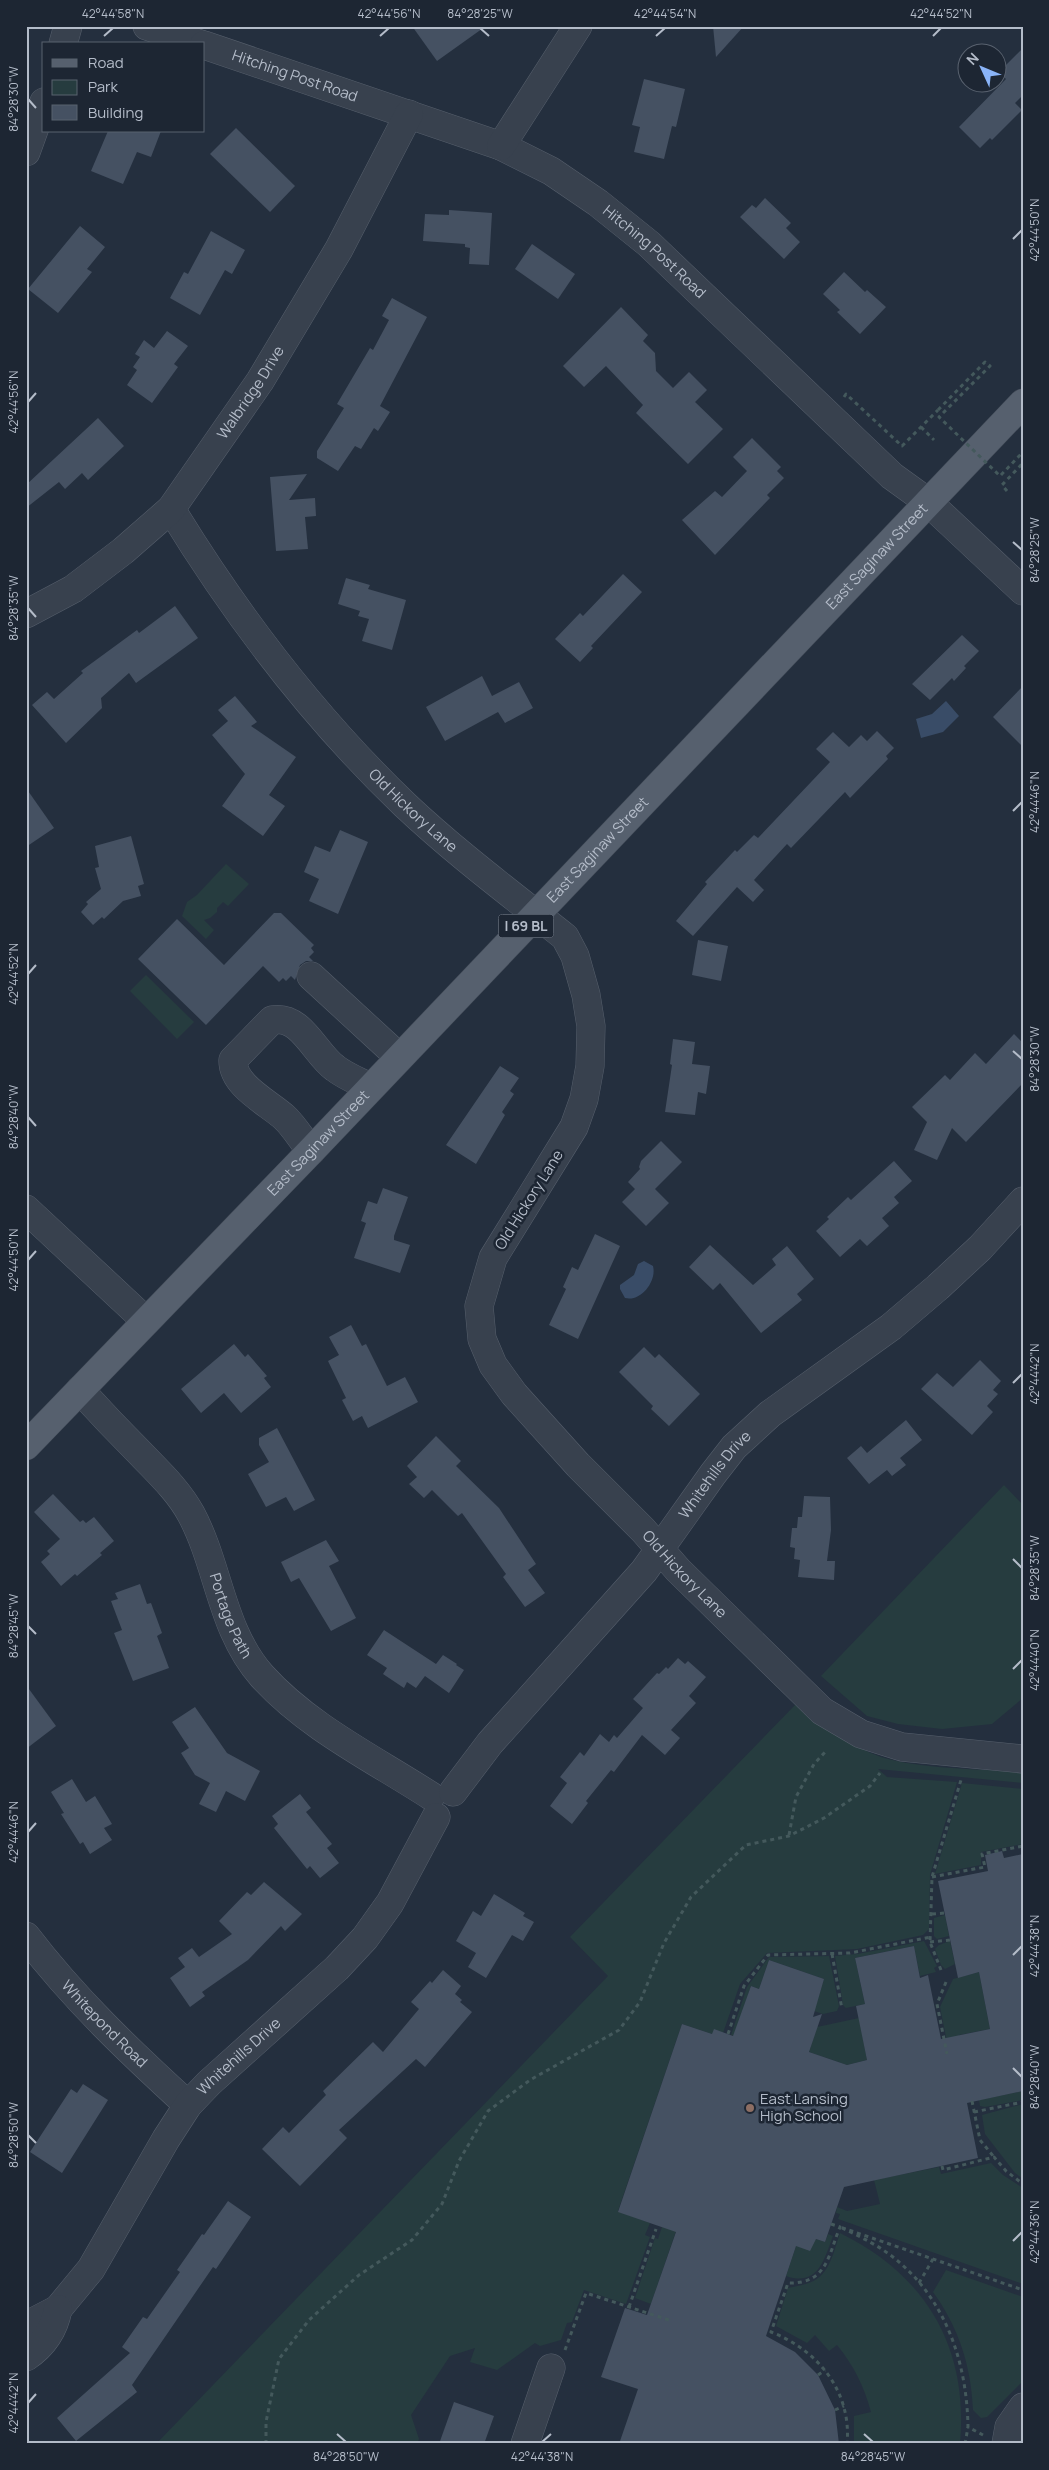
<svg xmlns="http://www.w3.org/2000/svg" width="1049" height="2470" font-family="Manrope,sans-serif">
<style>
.green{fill:#263c3f}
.water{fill:#394c67}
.building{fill:#455162}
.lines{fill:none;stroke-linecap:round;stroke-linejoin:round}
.minor-casing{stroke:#565f6c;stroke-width:29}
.major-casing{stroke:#414a57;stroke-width:29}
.path{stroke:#44595c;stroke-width:3;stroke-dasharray:4 4;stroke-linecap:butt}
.minor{stroke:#38414e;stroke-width:28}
.major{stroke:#56606e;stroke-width:28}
.path-bridge{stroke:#44595c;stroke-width:3;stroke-dasharray:4 4;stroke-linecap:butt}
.ticks{fill:none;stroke:#b4bcc9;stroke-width:2}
.education-dot{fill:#8d6e63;stroke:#1d2633;stroke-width:2}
.labels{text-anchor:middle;stroke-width:5;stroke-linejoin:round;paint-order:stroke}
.shield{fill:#1d2633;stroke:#878f9c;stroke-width:1}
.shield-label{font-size:14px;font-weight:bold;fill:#b4bcc9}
.street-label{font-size:15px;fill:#b4bcc9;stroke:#1d2633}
.poi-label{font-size:15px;fill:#b4bcc9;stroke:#1d2633;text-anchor:start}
.neatline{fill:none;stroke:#b4bcc9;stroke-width:2}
.ticks-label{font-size:12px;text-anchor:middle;fill:#b4bcc9}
</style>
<rect width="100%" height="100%" fill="#242f3e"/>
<g class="green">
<polygon points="226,864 249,884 228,906 223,902 217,908 217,912 210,918 204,920 214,930 206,939 182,916 187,902 197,895"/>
<polygon points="146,975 194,1022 177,1039 130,991"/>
<polygon points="1004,1485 1023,1505 1023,1698 992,1724 942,1729 898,1724 867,1716 821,1676"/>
<path d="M 796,1704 C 822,1724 850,1746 881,1757 C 919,1769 982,1769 1023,1772 L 1023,1783 L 878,1769 L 887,1777 L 957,1782 L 930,1875 L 929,1929 L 923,1935 L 857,1949 L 767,1953 L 740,1984 L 723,2033 L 712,2034 L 682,2024 L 618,2211 L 650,2223 L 645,2235 L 650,2237 L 626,2304 L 584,2290 L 572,2322 L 567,2323 L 561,2340 L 540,2346 L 535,2343 L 497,2370 L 470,2362 L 475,2348 L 450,2356 L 411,2415 L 419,2439 L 417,2444 L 156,2444 L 608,1976 L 570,1937 Z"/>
<polygon points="962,1783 1023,1789 1023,1844 981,1852 981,1865 935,1874"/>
<polygon points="945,1915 949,1936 937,1939 934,1936 934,1918"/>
<polygon points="924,1941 937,1966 934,1968 936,1972 920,1976 914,1946 855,1958 865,2004 846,2008 843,2005 835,1956 857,1954"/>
<polygon points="950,1941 955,1964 945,1969 941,1965 935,1949 939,1945"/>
<polygon points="829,1956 839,2006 837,2011 823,2014 814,2011 824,1979 769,1960 759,1989 751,1986 734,2036 731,2035 747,1987 769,1957"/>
<polygon points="979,1972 990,2029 959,2035 961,2045 949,2053 940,2007 953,1979"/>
<polygon points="859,2018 867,2060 847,2065 809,2052 817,2027"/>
<polygon points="1023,2091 1023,2100 985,2107 980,2106 979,2100"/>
<polygon points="1023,2104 1023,2179 1015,2173 985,2134 982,2115"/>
<polygon points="991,2163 1003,2175 1023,2188 1023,2284 838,2219 840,2214 836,2213 837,2207 847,2211 880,2204 874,2180 939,2167 941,2174"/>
<polygon points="662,2227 676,2231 651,2304 635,2298 655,2238 658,2239"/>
<path d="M 840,2233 C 926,2275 969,2348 960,2444 L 854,2444 L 854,2416 L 871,2412 C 864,2386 854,2366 837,2345 L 829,2351 L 815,2335 L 807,2343 L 776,2326 L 788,2288 C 796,2286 804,2285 811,2282 C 830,2275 834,2250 840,2233 Z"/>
<path d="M 828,2234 L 833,2236 C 824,2260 818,2287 786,2276 L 796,2246 L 816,2239 L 825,2242 Z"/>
<path d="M 946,2270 L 1023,2297 L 1023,2381 L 987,2417 L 981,2418 L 973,2410 C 971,2366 959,2328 933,2292 Z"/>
</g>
<g class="water">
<polygon points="946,701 959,716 943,732 921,738 916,719 932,714"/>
<path d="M 644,1261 L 653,1266 C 657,1281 641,1302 625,1298 L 620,1289 L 620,1285 L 634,1275 L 638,1264 Z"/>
</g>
<g class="building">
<polygon points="412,26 486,26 437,61"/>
<polygon points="713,26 744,26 716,57"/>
<polygon points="1023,48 1023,95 1015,103 1022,110 992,140 990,138 980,148 959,127 1006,79 999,72"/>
<polygon points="644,79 685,89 676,127 672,126 664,159 634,152 640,127 632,125"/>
<polygon points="236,128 295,186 270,212 210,154"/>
<polygon points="108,131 161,131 151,157 137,152 123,184 91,171"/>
<polygon points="765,198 791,223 786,228 800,242 784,259 740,217 752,205 756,208"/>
<polygon points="449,210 492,213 489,265 469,264 470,248 465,247 465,244 423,241 425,214 449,215"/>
<polygon points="80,226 105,247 87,269 92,272 58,313 28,289"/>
<polygon points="211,231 245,250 232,274 225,270 200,315 170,298 184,272 188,274"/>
<polygon points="532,244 575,274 558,299 515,269"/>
<polygon points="844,272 865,292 867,290 886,307 860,334 837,312 840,310 823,294"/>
<polygon points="392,298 427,317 380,406 390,412 378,431 374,428 361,449 355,446 338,471 317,458 317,451 344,408 337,404 370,348 373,350 389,320 382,316"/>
<polygon points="621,307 648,335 643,341 655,353 656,371 673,388 689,372 707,390 695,402 723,429 688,464 636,413 643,405 606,366 584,387 563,366"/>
<polygon points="167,331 188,346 174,364 178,367 152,403 127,385 137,370 133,367 140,357 135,354 144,340 154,348"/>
<polygon points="98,418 124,446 88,480 82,473 65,489 59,482 26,508 26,485"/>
<polygon points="752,438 781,467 777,471 784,478 767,495 770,498 715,555 682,520 715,491 722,497 747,471 733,457"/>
<polygon points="307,474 289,500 315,498 316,516 305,517 308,549 276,551 270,477"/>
<polygon points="623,574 642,592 591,646 593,648 580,662 555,639 580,613 583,616"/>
<polygon points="346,578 370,585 368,589 406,600 392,650 362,641 369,619 358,616 360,611 338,604"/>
<polygon points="175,606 198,638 136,683 129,673 101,698 102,708 66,743 32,705 47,692 54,699 83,673 81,671 137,630 139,633"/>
<polygon points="962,635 979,651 964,666 966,668 954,681 952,678 930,700 912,684"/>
<polygon points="482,676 492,696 519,682 533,708 505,723 498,712 445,741 426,707"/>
<polygon points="1023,686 1023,747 993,717"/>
<polygon points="235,696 257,722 251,726 296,757 269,795 285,806 263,836 222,806 245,774 212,735 228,721 218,710"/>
<polygon points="877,731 894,748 886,756 888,759 850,798 845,792 791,848 787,844 754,880 764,890 753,902 737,887 693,936 676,921 707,884 705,882 735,850 737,852 754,835 758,838 830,762 816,749 833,732 849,747 861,735 867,741"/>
<polygon points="26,788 54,828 26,847"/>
<polygon points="340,830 368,842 338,914 309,901 319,879 304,872 315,846 330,852"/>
<polygon points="131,836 144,884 138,886 141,896 123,901 104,919 102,917 93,925 81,912 88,904 86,902 101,889 95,868 99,867 95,846"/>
<polygon points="274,913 281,913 314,945 311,948 314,952 309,957 313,961 306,961 300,965 295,980 291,976 286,981 283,978 279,982 263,966 206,1025 138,959 177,919 224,965"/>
<polygon points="698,940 728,946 721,981 692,975"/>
<polygon points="1014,1034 1023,1043 1023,1083 966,1142 952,1128 937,1160 914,1150 927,1122 912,1107 945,1075 950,1080 975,1053 986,1064"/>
<polygon points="673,1039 695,1042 692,1064 710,1066 706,1094 698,1092 695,1115 665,1112 672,1065 670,1064"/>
<polygon points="500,1066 519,1078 510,1091 514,1094 502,1112 505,1115 476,1164 446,1145"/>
<polygon points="661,1141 682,1162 655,1189 669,1203 646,1226 622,1202 635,1189 628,1182 640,1169 639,1167 641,1161"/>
<polygon points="894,1161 912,1181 894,1197 899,1203 882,1218 889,1226 867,1246 860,1239 840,1257 816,1231 829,1219 827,1217 848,1197 851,1200"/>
<polygon points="383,1188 408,1197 394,1236 394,1240 410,1245 400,1273 354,1258 366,1223 361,1221 368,1201 377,1204"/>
<polygon points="595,1234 620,1246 578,1339 549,1325 566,1289 563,1287 572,1267 578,1270"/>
<polygon points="710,1245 753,1285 776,1265 772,1259 787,1246 814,1279 797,1294 802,1300 761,1333 720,1283 713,1290 689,1267"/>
<polygon points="351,1325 362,1346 366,1344 387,1386 405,1377 418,1402 368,1428 362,1416 353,1421 342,1400 346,1398 328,1361 339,1355 329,1337"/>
<polygon points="234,1344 245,1357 248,1354 267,1376 264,1378 271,1387 241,1413 224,1393 201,1413 181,1389"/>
<polygon points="644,1347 655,1358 659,1354 700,1394 669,1426 651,1409 653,1406 619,1372"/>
<polygon points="980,1360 1001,1381 993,1390 998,1394 987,1406 993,1412 972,1435 921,1389 937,1373 953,1387"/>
<polygon points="906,1420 922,1440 900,1458 906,1465 892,1476 887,1470 869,1484 847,1458 861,1446 867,1453"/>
<polygon points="277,1428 315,1500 294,1511 286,1497 266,1507 248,1474 269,1462 259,1445 259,1438"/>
<polygon points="436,1436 461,1461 456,1466 499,1508 536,1564 528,1570 545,1593 525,1607 503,1577 506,1574 462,1513 458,1516 432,1490 424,1498 409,1484 417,1477 407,1466"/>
<polygon points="53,1494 80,1522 83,1520 86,1523 94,1517 114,1541 100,1553 102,1555 77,1576 75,1574 61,1586 41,1562 50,1554 47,1551 60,1539 34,1512"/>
<polygon points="804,1496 830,1497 831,1530 827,1561 835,1561 834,1580 798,1577 800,1560 794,1559 795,1548 790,1547 792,1528 797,1528 798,1517 802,1517"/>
<polygon points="326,1540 339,1561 329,1566 356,1618 331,1631 299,1578 291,1582 281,1562"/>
<polygon points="140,1584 147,1604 151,1603 162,1633 157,1636 169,1668 133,1681 114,1633 122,1630 111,1601 118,1599 115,1593"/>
<polygon points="384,1630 436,1664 443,1655 457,1664 456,1665 464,1670 449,1693 425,1676 416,1688 407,1682 404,1688 383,1674 387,1668 367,1655"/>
<polygon points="678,1658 685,1664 688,1661 706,1677 689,1696 696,1703 671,1730 680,1738 665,1755 642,1735 614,1772 611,1770 586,1801 588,1803 572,1824 550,1806 567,1783 560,1777 580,1752 584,1756 600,1734 609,1742 614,1735 617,1738 643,1708 633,1699 657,1673 659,1674 666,1667 668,1669"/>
<polygon points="26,1685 56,1726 26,1749"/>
<polygon points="195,1707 227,1753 260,1771 245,1801 226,1791 216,1812 199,1804 210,1783 195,1775 181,1753 189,1748 172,1722"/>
<polygon points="72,1779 86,1802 95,1796 112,1824 104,1828 112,1840 90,1854 83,1842 80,1844 61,1814 64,1813 51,1792"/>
<polygon points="300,1794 311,1808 306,1812 332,1844 327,1848 339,1863 320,1878 310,1866 307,1869 274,1828 278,1824 272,1816"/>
<polygon points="1002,1851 1004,1858 1023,1854 1023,2091 967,2103 978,2158 844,2187 825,2242 816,2239 810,2251 796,2246 766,2336 795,2352 818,2375 835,2410 839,2444 619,2444 638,2389 601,2377 625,2308 647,2315 676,2232 618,2212 682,2024 712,2034 714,2029 733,2036 751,1986 759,1989 769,1960 824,1979 813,2017 822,2014 809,2052 847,2065 867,2060 856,2006 865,2004 855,1958 914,1946 920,1978 928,1975 941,2039 990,2029 979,1972 958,1978 938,1881 988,1871 985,1855"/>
<polygon points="264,1882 302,1914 285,1931 281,1926 248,1960 202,1992 205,1996 190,2007 170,1978 185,1967 178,1958 192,1948 199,1957 232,1934 219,1921 247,1892 251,1895"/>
<polygon points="494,1894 525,1913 523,1916 534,1922 523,1941 512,1935 486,1978 468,1967 476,1953 456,1941 473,1911 481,1916"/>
<polygon points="443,1970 461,1986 455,1994 462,2000 460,2002 472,2012 425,2067 416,2059 339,2130 347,2138 300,2186 262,2149 283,2127 289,2133 326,2095 323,2091 373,2042 383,2052 419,2009 411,2002 430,1981 432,1983"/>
<polygon points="83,2084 108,2100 62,2173 30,2152 71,2089 77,2093"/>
<polygon points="228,2201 251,2217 216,2269 213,2267 132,2385 137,2392 76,2441 57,2418 130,2353 122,2347 143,2317 147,2319 180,2272 177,2270 202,2234 204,2235"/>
<polygon points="454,2402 494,2416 484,2444 439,2444"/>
</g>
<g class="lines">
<defs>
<g id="minor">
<polyline points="147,26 200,44"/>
<polyline points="63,44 68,26"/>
<path id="s1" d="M 204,45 L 501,146 L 551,171 L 598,203 L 649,244 L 892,476 L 928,502 L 1023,591"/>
<polyline points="501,146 578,26"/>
<polyline points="26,152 44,102"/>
<path id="s2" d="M 171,509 C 237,617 313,717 405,805 C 456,853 511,894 565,937 L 575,956 L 586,995 L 591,1026 L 590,1066 L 584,1099 L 574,1127 L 493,1258 L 479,1306 L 482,1339 L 493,1365 L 514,1394 L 578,1465 L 643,1530 L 678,1570 L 822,1711 L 861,1734 L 902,1747 L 1023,1759"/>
<path id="s3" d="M 26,614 L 73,589 L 123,551 L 171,509 L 260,381 L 339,249 L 409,114"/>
<polyline points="311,976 399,1057"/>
<path d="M 311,1151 C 302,1140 294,1126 284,1117 C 267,1102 232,1085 233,1060 L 272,1020 C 301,1014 315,1054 335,1068 C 345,1076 358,1081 370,1087"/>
<polyline points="26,1209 146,1321"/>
<path id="s4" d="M 80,1390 C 100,1412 120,1433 140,1453 C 158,1472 178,1490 191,1514 C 219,1566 221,1630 262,1676 C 308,1727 374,1759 431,1796"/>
<path id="s5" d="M 453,1792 L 490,1743 L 644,1571 L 713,1474 L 734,1447 L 770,1414 L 891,1327 L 938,1287 L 980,1248 L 1023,1201"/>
<path id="s6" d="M 26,1936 C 74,1999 130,2052 188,2105"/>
<path id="s7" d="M 26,2329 L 35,2321 L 58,2309 L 91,2269 L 166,2139 L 188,2105 L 209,2083 L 337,1968 L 365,1938 L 390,1903 L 436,1817"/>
<path d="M 26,2357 C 44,2345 54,2330 58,2309"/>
<polyline points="525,2444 551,2368"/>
<polyline points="1006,2444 1009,2427 1023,2407"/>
</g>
<g id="major">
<path id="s8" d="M 26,1446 L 311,1151 L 1023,403"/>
</g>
</defs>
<use href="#minor" class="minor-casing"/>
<use href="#major" class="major-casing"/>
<g class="path">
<polyline points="844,397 846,394 902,446 938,410"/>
<polyline points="921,427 934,440"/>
<polyline points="1007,491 1002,485 1023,463"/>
<polyline points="789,1835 796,1797 814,1764 827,1750"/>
<polyline points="932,1877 985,1867 982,1854 1023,1846"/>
<polyline points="932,1914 945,1913"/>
<polyline points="930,1942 950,1940"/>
<polyline points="832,1954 842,2009"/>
<polyline points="941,1970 930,1942 932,1877 961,1780"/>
<polyline points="946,1982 937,2004 947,2054"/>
<polyline points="728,2034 744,1986 768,1955 850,1953 931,1937"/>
<polyline points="972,2101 980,2140 994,2157"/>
<polyline points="974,2112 1023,2102"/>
<polyline points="942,2166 943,2170 994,2157 1006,2171 1023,2184"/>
<path d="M 831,2224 L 840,2227 C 828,2256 827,2284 788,2283 L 771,2332 C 818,2350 852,2392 847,2444"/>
<polyline points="919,2283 933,2259"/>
<polyline points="629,2307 656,2229"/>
<polyline points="565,2350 586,2293 672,2321"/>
<polyline points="818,2375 825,2370"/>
<polyline points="835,2410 844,2406"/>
<path d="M 983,2435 L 968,2427 C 967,2366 948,2304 899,2262 C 882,2247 861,2237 840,2227 L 1023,2290"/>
<polyline points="266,2444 266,2422 279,2359 309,2320 359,2275 412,2240 442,2204 459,2161 488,2111 530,2080 619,2030 640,2002 664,1943 691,1897 746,1845 789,1836 824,1818 870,1786 880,1773"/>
<polyline points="965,2444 968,2427"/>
</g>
<use href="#minor" class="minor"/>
<use href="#major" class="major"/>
<polyline class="path-bridge" points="938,410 985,362 990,366 939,417 1000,476 1023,452"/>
</g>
<path class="ticks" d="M 480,28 L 489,36M 104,36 L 113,28M 380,36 L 389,28M 656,36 L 665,28M 933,36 L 941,28M 28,99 L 36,108M 1013,239 L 1022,230M 28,402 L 36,393M 1013,542 L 1022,550M 28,608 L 36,617M 1013,811 L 1022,802M 28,974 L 36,965M 1013,1051 L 1022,1059M 28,1117 L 36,1126M 28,1260 L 36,1251M 1013,1383 L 1022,1374M 1013,1559 L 1022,1568M 28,1626 L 36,1634M 1013,1669 L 1022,1660M 28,1832 L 36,1823M 1013,1955 L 1022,1946M 1013,2068 L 1022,2077M 28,2135 L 36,2143M 1013,2241 L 1022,2232M 28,2403 L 36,2394M 337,2434 L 346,2442M 864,2434 L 873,2442M 542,2442 L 551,2434"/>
<circle class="education-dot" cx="750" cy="2108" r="5"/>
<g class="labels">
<rect class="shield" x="498.5" y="914.5" width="55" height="23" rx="4"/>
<g class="shield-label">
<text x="526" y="931">I 69 BL</text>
</g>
<g class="street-label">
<text dy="5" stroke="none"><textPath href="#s1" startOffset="96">Hitching Post Road</textPath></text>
<text dy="5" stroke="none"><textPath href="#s1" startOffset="501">Hitching Post Road</textPath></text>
<text dy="5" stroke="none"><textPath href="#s3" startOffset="321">Walbridge Drive</textPath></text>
<text dy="5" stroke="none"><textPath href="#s8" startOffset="1231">East Saginaw Street</textPath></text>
<text dy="5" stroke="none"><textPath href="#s2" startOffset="388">Old Hickory Lane</textPath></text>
<text dy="5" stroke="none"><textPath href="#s8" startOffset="826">East Saginaw Street</textPath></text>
<text dy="5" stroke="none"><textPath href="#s8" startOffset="421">East Saginaw Street</textPath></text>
<text transform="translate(529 1200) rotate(-58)" y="5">Old Hickory Lane</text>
<text dy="5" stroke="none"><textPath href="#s5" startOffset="412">Whitehills Drive</textPath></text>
<text dy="5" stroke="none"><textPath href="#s2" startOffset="1332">Old Hickory Lane</textPath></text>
<text dy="5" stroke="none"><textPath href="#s4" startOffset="276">Portage Path</textPath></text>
<text dy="5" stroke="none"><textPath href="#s6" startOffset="118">Whitepond Road</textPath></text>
<text dy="5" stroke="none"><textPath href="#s7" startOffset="351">Whitehills Drive</textPath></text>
</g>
<g class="poi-label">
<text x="760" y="2104">East Lansing<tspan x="760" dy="17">High School</tspan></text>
</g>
</g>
<rect width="1049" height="2470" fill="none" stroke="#1d2633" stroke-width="55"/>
<rect x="42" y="42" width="162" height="90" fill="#1d2633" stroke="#59626f"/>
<rect x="52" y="59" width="25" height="8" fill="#56606e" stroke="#59626f"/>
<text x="88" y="68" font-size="15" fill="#b4bcc9">Road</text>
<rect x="52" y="80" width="25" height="15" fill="#263c3f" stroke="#59626f"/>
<text x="88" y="92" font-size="15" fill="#b4bcc9">Park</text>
<rect x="52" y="105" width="25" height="15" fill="#455162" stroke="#59626f"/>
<text x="88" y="118" font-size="15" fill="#b4bcc9">Building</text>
<g transform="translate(982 68) rotate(314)"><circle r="24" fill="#1d2633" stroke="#59626f"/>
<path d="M0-4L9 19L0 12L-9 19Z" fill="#8ab4f8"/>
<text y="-8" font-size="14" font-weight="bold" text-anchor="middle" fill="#b4bcc9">N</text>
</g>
<rect x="28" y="28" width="994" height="2414" class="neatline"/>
<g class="ticks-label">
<text x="113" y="18">42°44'58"N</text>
<text x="389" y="18">42°44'56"N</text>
<text x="480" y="18">84°28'25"W</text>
<text x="665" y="18">42°44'54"N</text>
<text x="941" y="18">42°44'52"N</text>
<text transform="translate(14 99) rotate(-90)" y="4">84°28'30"W</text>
<text transform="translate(1035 230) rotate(-90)" y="4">42°44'50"N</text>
<text transform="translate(14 402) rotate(-90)" y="4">42°44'56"N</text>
<text transform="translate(1035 550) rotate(-90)" y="4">84°28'25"W</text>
<text transform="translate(14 608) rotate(-90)" y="4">84°28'35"W</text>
<text transform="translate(1035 802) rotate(-90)" y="4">42°44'46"N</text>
<text transform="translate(14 974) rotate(-90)" y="4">42°44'52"N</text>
<text transform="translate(1035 1059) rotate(-90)" y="4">84°28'30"W</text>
<text transform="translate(14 1117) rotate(-90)" y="4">84°28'40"W</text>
<text transform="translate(14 1260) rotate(-90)" y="4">42°44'50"N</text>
<text transform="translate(1035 1374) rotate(-90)" y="4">42°44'42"N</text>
<text transform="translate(1035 1568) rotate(-90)" y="4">84°28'35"W</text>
<text transform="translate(14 1626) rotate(-90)" y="4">84°28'45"W</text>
<text transform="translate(1035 1660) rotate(-90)" y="4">42°44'40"N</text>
<text transform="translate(14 1832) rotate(-90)" y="4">42°44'46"N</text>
<text transform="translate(1035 1946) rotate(-90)" y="4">42°44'38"N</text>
<text transform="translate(1035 2077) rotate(-90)" y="4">84°28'40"W</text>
<text transform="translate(14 2135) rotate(-90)" y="4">84°28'50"W</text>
<text transform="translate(1035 2232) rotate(-90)" y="4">42°44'36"N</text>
<text transform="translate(14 2403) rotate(-90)" y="4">42°44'42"N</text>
<text x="346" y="2461">84°28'50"W</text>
<text x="542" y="2461">42°44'38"N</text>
<text x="873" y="2461">84°28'45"W</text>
</g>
</svg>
